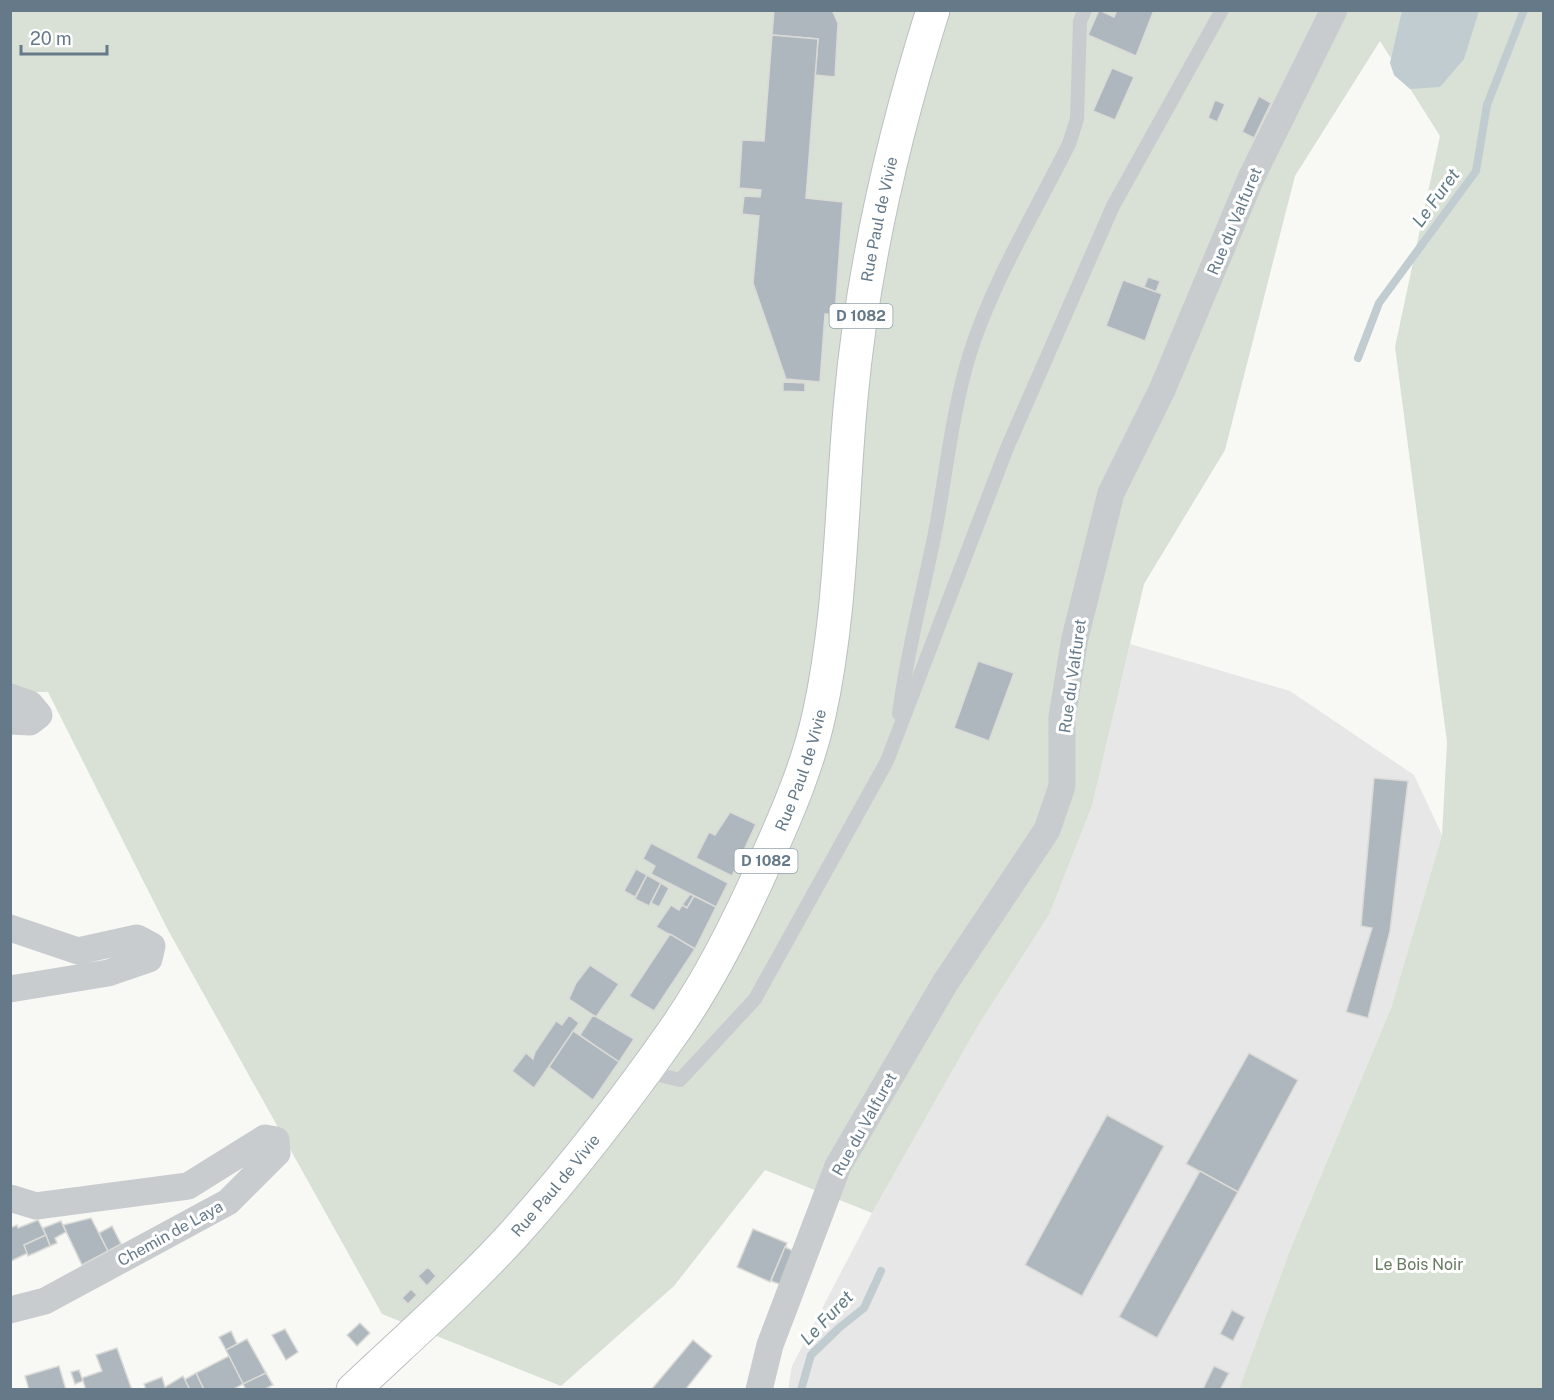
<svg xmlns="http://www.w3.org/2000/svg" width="1554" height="1400" font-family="'Public Sans',sans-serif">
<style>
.built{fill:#e6e7e6}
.green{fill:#d9e1d6}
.water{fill:#c1ccd1}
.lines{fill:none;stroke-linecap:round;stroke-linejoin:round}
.stream{stroke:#c1ccd1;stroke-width:8}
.building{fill:#aeb7bd;stroke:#dadad7;stroke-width:1.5}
.primary-casing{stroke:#bbbfc3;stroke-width:35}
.lane{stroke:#c8cccf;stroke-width:14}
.street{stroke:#c8cccf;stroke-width:27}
.primary{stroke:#fff;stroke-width:33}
.labels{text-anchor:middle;stroke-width:6;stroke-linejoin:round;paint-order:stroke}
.shield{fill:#fff;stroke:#93a1ac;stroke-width:1.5}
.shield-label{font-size:15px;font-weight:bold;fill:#657989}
.street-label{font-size:16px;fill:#657989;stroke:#fff}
.park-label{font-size:16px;fill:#667a60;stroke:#fff}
.water-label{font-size:18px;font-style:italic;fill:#607b84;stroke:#fff}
</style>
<rect width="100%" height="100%" fill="#f8f8f5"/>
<polygon class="built" points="1130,644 1290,691 1414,775 1442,835 1391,1008 1290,1250 1239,1389 788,1390 792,1366 872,1213 976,1029 1049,915 1092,806"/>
<polygon class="green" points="11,11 1543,11 1543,1389 1239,1389 1290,1250 1391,1008 1442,835 1447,742 1395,347 1440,136 1380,41 1295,176 1225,450 1144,584 1092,806 1049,915 976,1029 872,1213 765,1170 674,1286 561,1386 382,1314 168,930 48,692 11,692"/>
<polygon class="water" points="1402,11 1479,11 1464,59 1440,87 1410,89 1394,75 1390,63"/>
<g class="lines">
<g class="stream">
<polyline points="1358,358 1379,303 1476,171 1487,105 1524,10"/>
<polyline points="801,1390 811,1355 839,1328 864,1308 881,1271"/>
</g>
</g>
<g class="building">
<polygon points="774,10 832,10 838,23 835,77 815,75 818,39 772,35"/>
<polygon points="1099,10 1114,17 1117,10 1154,10 1136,56 1088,35"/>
<polygon points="772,35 818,39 806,198 843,202 835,314 825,314 820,382 786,379 753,283 759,216 742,214 744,196 760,197 761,190 739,188 742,140 764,141"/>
<polygon points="1112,68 1134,77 1115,120 1093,111"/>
<polygon points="1259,96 1271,103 1254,138 1242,132"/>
<polygon points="1215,100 1225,104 1217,122 1208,118"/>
<polygon points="1148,277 1160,281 1156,292 1144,287"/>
<polygon points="1123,280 1162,294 1145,341 1106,326"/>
<polygon points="783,382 805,383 805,392 783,391"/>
<polygon points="978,661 1014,673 989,741 954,728"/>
<polygon points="1374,778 1408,781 1390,931 1368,1018 1346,1012 1372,928 1361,926"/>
<polygon points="730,812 756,824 732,876 696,858 709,832 715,835"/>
<polygon points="651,843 728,883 716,907 651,874 655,866 643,859"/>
<polygon points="636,869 647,875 635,897 624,891"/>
<polygon points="647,875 661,883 649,906 635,899"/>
<polygon points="661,883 669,888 659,907 651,903"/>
<polygon points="690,894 694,896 687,908 682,905"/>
<polygon points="694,896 716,907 695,949 656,927 671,905 679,910 682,905 687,908"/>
<polygon points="670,934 695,949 654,1011 629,996"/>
<polygon points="590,965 619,984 596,1017 569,999 576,983"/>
<polygon points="569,1015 579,1023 534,1088 512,1071 526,1053 533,1059 535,1052 556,1021 562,1025"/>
<polygon points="593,1015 634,1039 619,1062 580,1035"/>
<polygon points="573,1031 619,1062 593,1100 549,1067"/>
<polygon points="1249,1053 1298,1080 1238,1192 1186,1164"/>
<polygon points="1107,1115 1164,1146 1082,1296 1025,1265"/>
<polygon points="1200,1171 1238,1192 1157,1338 1119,1317"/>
<polygon points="91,1218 108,1251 82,1265 63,1225"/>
<polygon points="38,1220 46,1235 24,1245 28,1253 11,1261 10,1228 17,1225 18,1228"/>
<polygon points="61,1221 66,1232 55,1238 57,1243 50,1246 43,1228"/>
<polygon points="112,1226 121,1244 108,1251 99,1233"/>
<polygon points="753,1229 787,1243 770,1282 737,1267"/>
<polygon points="46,1235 50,1246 28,1256 24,1245"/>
<polygon points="785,1247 793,1251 782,1285 771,1281"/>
<polygon points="428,1267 436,1276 427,1286 418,1276"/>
<polygon points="411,1289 417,1295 408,1304 402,1298"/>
<polygon points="1232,1310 1245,1317 1233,1341 1220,1334"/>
<polygon points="360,1323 370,1333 357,1346 347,1335"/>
<polygon points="285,1329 298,1352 286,1360 272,1335"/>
<polygon points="231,1331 237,1344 226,1350 219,1337"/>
<polygon points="247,1339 266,1373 243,1384 226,1350"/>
<polygon points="693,1340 712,1356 685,1390 651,1390"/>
<polygon points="117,1348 132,1390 86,1390 82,1378 102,1371 96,1355"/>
<polygon points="229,1356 243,1384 232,1390 204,1390 196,1373"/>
<polygon points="59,1366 66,1390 29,1390 25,1376"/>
<polygon points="1214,1366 1229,1373 1220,1390 1203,1389"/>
<polygon points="79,1370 83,1381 75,1384 71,1372"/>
<polygon points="196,1373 204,1390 190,1390 184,1380"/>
<polygon points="266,1373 273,1385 263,1390 246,1390 243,1384"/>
<polygon points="183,1376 190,1390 146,1390 144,1384 162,1377 165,1387"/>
</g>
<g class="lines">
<defs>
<g id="primary">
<path id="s1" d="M 353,1390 C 408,1338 465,1288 515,1233 C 574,1167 628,1097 678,1025 C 713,974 741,917 766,860 C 787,814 808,765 819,715 C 842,611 841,503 851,398 C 863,266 893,137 933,10"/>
</g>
</defs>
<use href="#primary" class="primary-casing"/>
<g class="lane">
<path d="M 899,714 C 907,649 925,586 937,522 C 947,466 953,408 970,353 C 992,283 1036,210 1069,144 L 1077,119 L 1080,21 L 1085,10"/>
<polyline points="647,1072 680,1080 755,999 887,761 1007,448 1113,206 1222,10"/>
</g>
<g class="street">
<polyline points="10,697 30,704 39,715 30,722 10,721"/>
<polyline points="10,928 78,951 137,938 152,946 149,959 108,973 10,989"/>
<polyline points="10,1198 36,1206 188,1186 265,1138 276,1140 277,1153 228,1202 45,1301 10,1310"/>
<polyline points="759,1390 770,1345 838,1166 945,983 1047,830 1062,786 1062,717 1075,638 1111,493 1162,390 1251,178 1334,10"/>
</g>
<use href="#primary" class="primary"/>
</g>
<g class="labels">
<g class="shield">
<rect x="829.5" y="304" width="63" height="24" rx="4.5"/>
<rect x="734.5" y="849" width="63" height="24" rx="4.5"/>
</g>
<g class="shield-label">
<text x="861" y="321">D 1082</text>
<text x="766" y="866">D 1082</text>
</g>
<g class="street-label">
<text dy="6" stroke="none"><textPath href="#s1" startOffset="1332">Rue Paul de Vivie</textPath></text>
<text transform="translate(1234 221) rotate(-67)" y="6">Rue du Valfuret</text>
<text transform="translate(1072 676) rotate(-82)" y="6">Rue du Valfuret</text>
<text dy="6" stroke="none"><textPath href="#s1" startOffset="774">Rue Paul de Vivie</textPath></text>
<text transform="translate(864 1124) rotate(-61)" y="6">Rue du Valfuret</text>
<text dy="6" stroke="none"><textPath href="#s1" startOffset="288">Rue Paul de Vivie</textPath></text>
<text transform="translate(170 1233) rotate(-29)" y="6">Chemin de Laya</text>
</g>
<g class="park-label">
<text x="1419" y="1270">Le Bois Noir</text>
</g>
<g class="water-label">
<text transform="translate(1436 198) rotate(-54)" y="6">Le Furet</text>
<text transform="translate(827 1318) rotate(-46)" y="6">Le Furet</text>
</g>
</g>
<rect width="1554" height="1400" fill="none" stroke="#657989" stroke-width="24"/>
<path d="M21 45v9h86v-9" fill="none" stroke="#657989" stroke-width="3"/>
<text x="30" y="45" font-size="18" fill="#657989" stroke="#ffffff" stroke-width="4.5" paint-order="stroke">20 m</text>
</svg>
